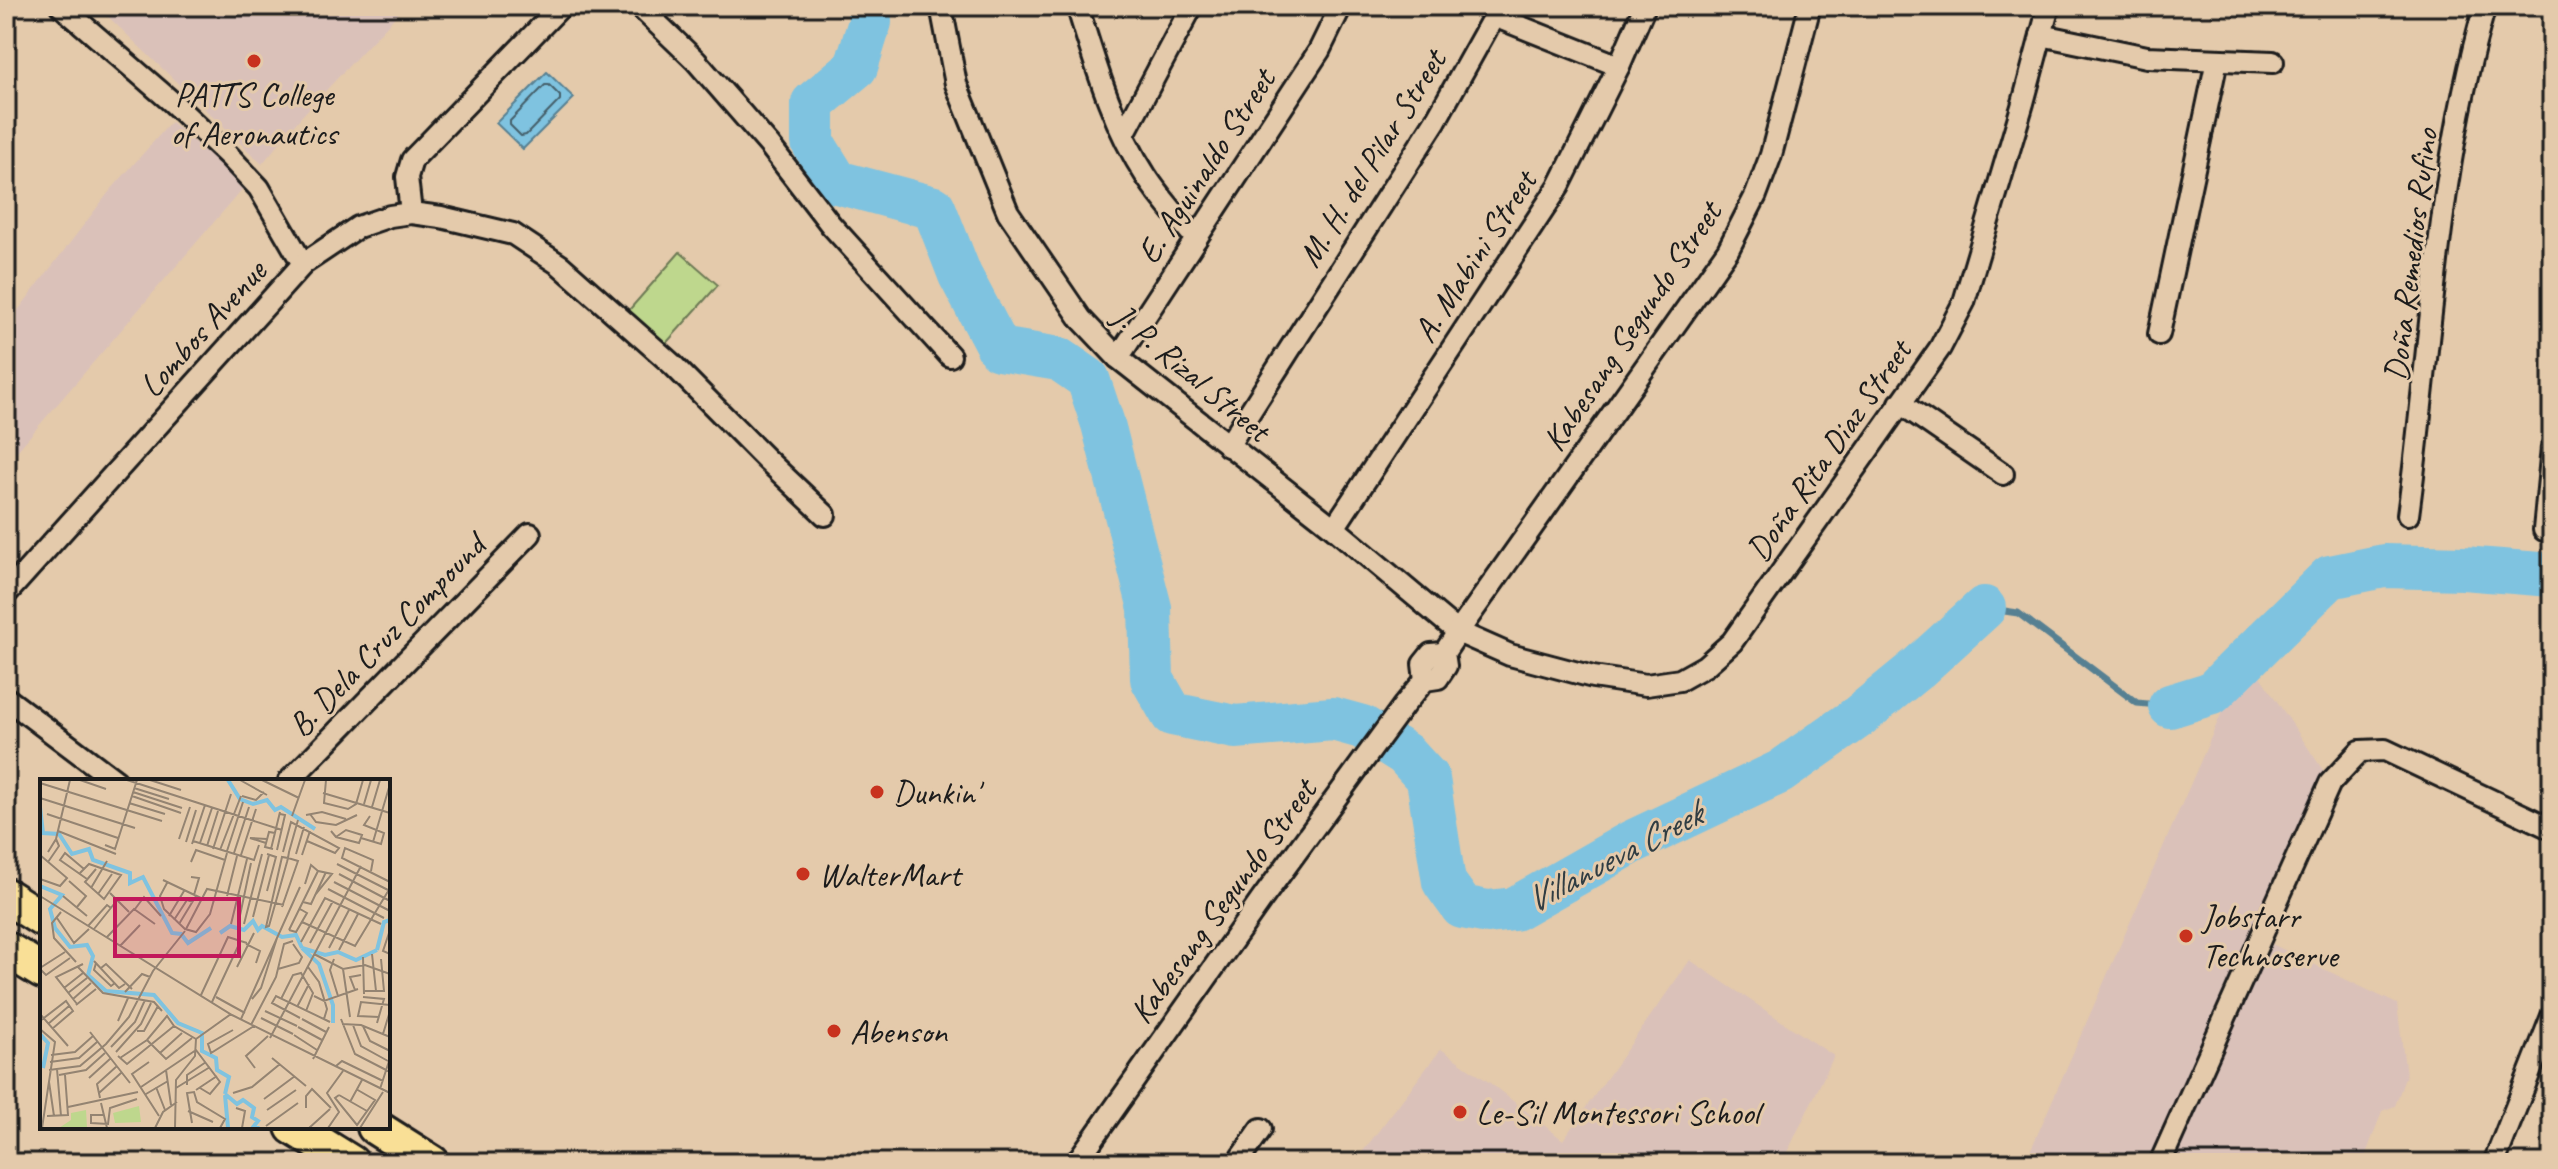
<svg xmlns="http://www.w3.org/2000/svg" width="2558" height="1169" font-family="Caveat,sans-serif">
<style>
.built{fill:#dac1b9}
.green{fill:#bed78d;stroke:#6d7a54;stroke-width:2}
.water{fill:#7fc3e0;stroke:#578092;stroke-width:2}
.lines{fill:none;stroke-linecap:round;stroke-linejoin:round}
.shore{stroke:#445f6a;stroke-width:2}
.stream{stroke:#578092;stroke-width:7}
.river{stroke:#7fc3e0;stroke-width:44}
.minor-casing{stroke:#1c1c1c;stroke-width:26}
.primary-casing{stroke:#1c1c1c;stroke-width:40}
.minor{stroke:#e4caab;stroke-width:20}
.primary{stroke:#f9df96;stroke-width:34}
.poi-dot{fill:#c8321e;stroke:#e4caab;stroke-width:3}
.labels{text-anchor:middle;stroke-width:6;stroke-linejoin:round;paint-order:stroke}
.poi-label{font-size:34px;fill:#1c1c1c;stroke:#e4caab;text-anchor:start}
.street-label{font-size:34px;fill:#1c1c1c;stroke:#e4caab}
.water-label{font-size:36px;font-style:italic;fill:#303d43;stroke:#e4caab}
.inset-river{fill:none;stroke:#7fc3e0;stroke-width:4}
.inset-road{fill:none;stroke:#948472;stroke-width:2}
.view{fill:#c2185b;fill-opacity:0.15;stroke:#c2185b;stroke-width:4}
.inset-edge{fill:none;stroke:#1c1c1c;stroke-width:4}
</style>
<rect width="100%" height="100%" fill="#e4caab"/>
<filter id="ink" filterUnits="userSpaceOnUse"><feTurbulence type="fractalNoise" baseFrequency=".0125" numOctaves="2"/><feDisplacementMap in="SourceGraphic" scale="16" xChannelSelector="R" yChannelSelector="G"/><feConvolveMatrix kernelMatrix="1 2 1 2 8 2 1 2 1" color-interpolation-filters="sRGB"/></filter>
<g filter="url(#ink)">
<g class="built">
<polygon points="97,6 405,6 301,117 262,164"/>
<polygon points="171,122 245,186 12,457 6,453 6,326 109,192"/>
<polygon points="2254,667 2335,788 2272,944 2397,1004 2406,1075 2395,1106 2382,1111 2365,1157 2365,1163 2025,1163 2229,696"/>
<polygon points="1690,960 1834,1056 1782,1163 1354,1163 1441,1049 1490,1083 1563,1140"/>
</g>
<polygon class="green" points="680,252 718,285 660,350 623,317"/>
<polygon class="water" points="547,72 574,98 523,149 496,123"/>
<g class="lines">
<polygon class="shore" points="545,85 549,85 560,96 560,100 526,135 521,136 510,125 510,121"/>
<polyline class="stream" points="1984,608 2018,613 2137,703 2170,706"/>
<g class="river">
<polyline points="869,6 870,22 856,67 813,103 813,143 837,182 934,208 960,275 999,349 1059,359 1088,379 1103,424 1150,608 1152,679 1172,714 1235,727 1333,719 1362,727 1405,754 1428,779 1444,882 1462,907 1488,912 1514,909 1632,842 1780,772 1858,717 1918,668 1984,608"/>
<polyline points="2170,706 2212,693 2330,577 2384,566 2463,568 2552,575"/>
</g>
<defs>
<g id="minor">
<polyline points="61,6 173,103 229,156 259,188 303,264"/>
<polyline points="639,6 696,61 770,146 831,225 950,356"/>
<polyline points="941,6 956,84 1008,212 1081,319 1118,358 1334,528 1458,632 1510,655 1593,677 1646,685 1680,680 1705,666 1732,642 1940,348 1964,302 2023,103 2049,6"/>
<path d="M 1081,6 L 1080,15 C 1097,70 1114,127 1146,176 C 1160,198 1179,218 1196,239"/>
<polyline points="2041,35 2147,57 2273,62"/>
<polyline points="1124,134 1192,6"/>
<polyline points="411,213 407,177 412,160 561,6"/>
<polyline points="2159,334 2217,60"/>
<polyline points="1118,358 1319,51 1341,6"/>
<polyline points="1900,403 2003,474"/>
<polyline points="1228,446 1436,120 1494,16 1619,66"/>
<path d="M 2408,515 C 2431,345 2437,172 2485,6"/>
<polyline points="1334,528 1559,186 1619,66 1645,6"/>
<polyline points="2544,530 2552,447"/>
<polyline points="6,594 303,264 358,227 390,216 411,213 441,217 513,234 560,265 673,365 766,459 825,515"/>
<polyline points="1425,680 1423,664 1431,654 1444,653"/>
<polyline points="6,698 116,781"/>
<polyline points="289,781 530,534"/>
<polyline points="1076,1163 1262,899 1404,705 1425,680 1438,678 1446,666 1444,653 1458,632 1728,250 1756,195 1771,155 1810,6"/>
<polyline points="1237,1163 1261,1129"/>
<polyline points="2160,1163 2330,783 2360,751 2385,750 2552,829"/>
<polyline points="2494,1163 2552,1016"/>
</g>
<g id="primary">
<polyline points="6,896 42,919"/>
<polyline points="6,949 42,971"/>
<polyline points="293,1127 351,1163"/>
<polyline points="375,1127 432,1163"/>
</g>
</defs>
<use href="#minor" class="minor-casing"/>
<use href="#primary" class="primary-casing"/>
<use href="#minor" class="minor"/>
<use href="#primary" class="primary"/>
</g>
</g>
<g class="poi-dot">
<circle cx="254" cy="61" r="8"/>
<circle cx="877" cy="792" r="8"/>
<circle cx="803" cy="874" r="8"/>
<circle cx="2186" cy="936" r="8"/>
<circle cx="834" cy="1031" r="8"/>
<circle cx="1460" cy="1112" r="8"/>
</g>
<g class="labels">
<g class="poi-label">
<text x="254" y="106" text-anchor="middle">PATTS College<tspan x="254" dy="39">of Aeronautics</tspan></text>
<text x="893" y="804">Dunkin'</text>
<text x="819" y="886">WalterMart</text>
<text x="2202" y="928">Jobstarr<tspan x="2202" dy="39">Technoserve</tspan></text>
<text x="850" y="1043">Abenson</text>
<text x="1476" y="1124">Le-Sil Montessori School</text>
</g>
<g class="street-label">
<text transform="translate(1371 158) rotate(-58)" y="12">M. H. del Pilar Street</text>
<text transform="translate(1205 166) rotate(-57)" y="12">E. Aguinaldo Street</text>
<text transform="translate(2410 255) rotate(-83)" y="12">Doña Remedios Rufino</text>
<text transform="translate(1474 256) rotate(-57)" y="12">A. Mabini Street</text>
<text transform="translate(1631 326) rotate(-56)" y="12">Kabesang Segundo Street</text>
<text transform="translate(202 328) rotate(-48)" y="12">Lombos Avenue</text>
<text transform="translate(1192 372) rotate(40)" y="12">J. P. Rizal Street</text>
<text transform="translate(1828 450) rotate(-55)" y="12">Doña Rita Diaz Street</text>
<text transform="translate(386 635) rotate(-46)" y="12">B. Dela Cruz Compound</text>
<text transform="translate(1222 901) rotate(-54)" y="12">Kabesang Segundo Street</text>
</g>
<g class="water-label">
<text transform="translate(1613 856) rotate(-28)" y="13">Villanueva Creek</text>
</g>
</g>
<g transform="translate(40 779)">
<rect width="350" height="350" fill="#e4caab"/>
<path d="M 99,327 L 101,343 L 75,344 L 73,334 ZM 46,331 L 47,349 L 19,349 L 31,341 L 31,334 Z" fill="#bed78d"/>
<path class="inset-river" d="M 188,1 L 200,20 L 213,25 L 227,21 L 235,31 L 241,28 L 275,50M 0,28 L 3,54 L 19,55 L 32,75 L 49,70 L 53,81 L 90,94 L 90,104 L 103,98 L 132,154 L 141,155 L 148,164 L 171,149M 0,107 L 22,116 L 10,130 L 15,149 L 30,168 L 47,166 L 53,177 L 48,196 L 66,212 L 114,216 L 138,244 L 162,254 L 162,272 L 176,279 L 177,291 L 189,298 L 185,315M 180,154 L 190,147 L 204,151 L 213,142 L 218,151 L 222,147 L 242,158 L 256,156 L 262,169M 262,169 L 279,185 L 293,226 L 293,244M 262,169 L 285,176 L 298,173 L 316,181 L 337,171M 337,171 L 344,143 L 350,141M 0,255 L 8,264 L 3,289M 185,315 L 197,325 L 203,321 L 214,329 L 212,338 L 218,342 L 214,347 L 219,349M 185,316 L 188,349"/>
<path class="inset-road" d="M 40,1 L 66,10M 87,1 L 242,51M 110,1 L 141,11M 200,1 L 227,16M 222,1 L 259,19M 286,1 L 284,24 L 308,30 L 316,25 L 323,1M 0,4 L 122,42M 94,9 L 129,20M 93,13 L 142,29M 283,14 L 350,34M 92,17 L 141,34M 202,17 L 216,21 L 224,13M 0,19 L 95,49M 89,24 L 125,35M 324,25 L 331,1M 332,28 L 340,1M 7,35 L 78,59M 270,35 L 276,43 L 296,46 L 317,36M 266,36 L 282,33 L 306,40M 252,37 L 265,1M 18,52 L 76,75M 291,52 L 296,58 L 319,64 L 322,56 L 306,51 L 296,58M 321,59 L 341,65 L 344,54 L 324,46 L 330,37M 139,60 L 150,28M 153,62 L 214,81 L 219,66M 146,63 L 156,31M 333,63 L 350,5M 160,64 L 172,29M 226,64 L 210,59 L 227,60M 152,65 L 165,26M 65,66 L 75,70 L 97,1M 167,67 L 178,32M 173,70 L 191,15M 231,70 L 240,33M 233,70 L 225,68 L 229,53 L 235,54M 180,71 L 201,17M 237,71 L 245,36 L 240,35M 187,72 L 203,23M 8,73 L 16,60 L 30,1M 243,73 L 251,43 L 299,69 L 295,74 L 267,62M 194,74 L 209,28M 227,75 L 236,78 L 227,112M 256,75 L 264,48M 0,76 L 27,99 L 20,107 L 0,100M 201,76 L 216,30M 262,76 L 270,52M 8,83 L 19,67 L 16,60M 151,83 L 156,71 L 185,81M 297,85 L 348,111M 44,90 L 25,74 L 20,81 L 47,100M 331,92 L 333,81 L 305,69 L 302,79 L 350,103M 40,94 L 49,85 L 81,96 L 64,120 L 45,103 L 56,90M 299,95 L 350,122M 151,98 L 159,99 L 154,116M 123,101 L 163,120M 29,102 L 46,117 L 37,128M 294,103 L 350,132M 127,104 L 120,117 L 124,130 L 145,150 L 156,153 L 170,135 L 187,74M 265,105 L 271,86 L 278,92M 51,109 L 67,82M 288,110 L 344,139M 70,114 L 89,133M 58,115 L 72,95M 0,117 L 192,236 L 350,314M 23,117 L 47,137M 187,117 L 197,77M 263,123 L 271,125 L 286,93M 242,128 L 258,82 L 248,79 L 242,78 L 226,148 L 229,147 L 247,83 L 248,79 L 249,73 L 258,41M 95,130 L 104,118 L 121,137M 21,133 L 12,144 L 14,159 L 36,183M 129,137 L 144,112M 213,138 L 229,76M 17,139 L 34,164 L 49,150M 134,141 L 147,121 L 153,123M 262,143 L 315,167 L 350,109M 139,145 L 156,117M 191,145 L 207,80M 204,145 L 222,75M 198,146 L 211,84M 48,147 L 67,126 L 71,129M 54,150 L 74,125M 146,150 L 167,110 L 244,126M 249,151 L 278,92 L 292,95 L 275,116M 249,151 L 256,153 L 267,134 L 260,130M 350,151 L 343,172 L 350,175M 67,158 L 94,130 L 115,145M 237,159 L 260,108M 261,163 L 285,119 L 341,145M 270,164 L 293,122M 206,165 L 220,172 L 216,184M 80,167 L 100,146M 289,169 L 309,131M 299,171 L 318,135M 274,175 L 303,190 L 325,186 L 350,195M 332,175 L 336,212M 323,178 L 324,215M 294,180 L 290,191 L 298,217M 54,182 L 79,209 L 85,205M 56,184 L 54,191 L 71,207 L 75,204M 37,187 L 63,214 L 114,223 L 122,232M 197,188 L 214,154M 268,188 L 279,203 L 287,230 L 284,240M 0,189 L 25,173M 61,189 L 66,185 L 92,210M 0,190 L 6,196 L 30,179M 238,190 L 259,184 L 262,178 L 253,165M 303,190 L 310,238M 24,209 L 43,194M 315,211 L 310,198 L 321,196M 324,212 L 344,212 L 341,180M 85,213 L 102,195 L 110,198M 28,214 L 47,199M 161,216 L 188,158 L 207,164M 274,217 L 284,222 L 318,210M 176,218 L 205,234M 323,218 L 344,220 L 337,244M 33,220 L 51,204M 241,220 L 253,196 L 261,194 L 273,214 L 266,232M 172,223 L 201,161M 37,225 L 16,198 L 43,185M 36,226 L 56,210M 257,228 L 269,205M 225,232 L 257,247M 0,235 L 28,267M 339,238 L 318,237 L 321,223 L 350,226M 221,239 L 253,255M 260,239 L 232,224 L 236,217 L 290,243M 201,240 L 237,159 L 221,209 L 212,220M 262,240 L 286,253M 301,240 L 315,275 L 350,293M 0,242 L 26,222 L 33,232 L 12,250M 78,242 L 88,219M 8,245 L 29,227M 302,245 L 321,246 L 350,258M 211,246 L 236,198 L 244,165 L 253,162M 313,246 L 321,267 L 348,282M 323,247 L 330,262 L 350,272M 258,248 L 282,261M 0,250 L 15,263 L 2,349M 193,251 L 168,265 L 171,274 L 214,247M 97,252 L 104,252 L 118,227M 50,253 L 90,304M 343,255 L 350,232M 254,256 L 277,271M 230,259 L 321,87M 156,260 L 191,235M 107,261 L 126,280 L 152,259M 71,268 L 95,243 L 105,221M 76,273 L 101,245 L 111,224M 120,274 L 142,254M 11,276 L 35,273 L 53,257M 78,277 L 87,285 L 134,247M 80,279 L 107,261 L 127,237 L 134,247 L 156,260M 232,279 L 266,307M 273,280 L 289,248M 10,283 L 39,279 L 57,263M 109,283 L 92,295 L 119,337M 296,287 L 302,282 L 343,302M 215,289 L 206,277 L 228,257M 17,290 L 21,337M 9,291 L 40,287 L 66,265 L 89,238 L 113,192 L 145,152M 126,291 L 131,326M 19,296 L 46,291 L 65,274M 49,299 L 71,279M 9,303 L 14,337M 147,306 L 147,296 L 166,283M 101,308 L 156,271 L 180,303 L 170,315 L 160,309M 116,308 L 125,331M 136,309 L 170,288M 340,310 L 350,279M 156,311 L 177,297M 59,314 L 81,294M 193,314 L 212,308 L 240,285M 106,315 L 128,302M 299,316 L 295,319 L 317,346 L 335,321 L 316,310M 299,316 L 327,332M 60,319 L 57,305 L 77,287M 224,320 L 255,297M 310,323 L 322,301M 61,324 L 67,349M 28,328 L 98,313M 196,329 L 205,332 L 202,349M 266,329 L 266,317 L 272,310 L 291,329M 227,331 L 256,311M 148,332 L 173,343M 64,336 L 51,336 L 51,344 L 68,345 L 70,329 L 97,320M 7,337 L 28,336 L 25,296M 152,344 L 147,314 L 154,313 L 157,323 L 185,340 L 180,349M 226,347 L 258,324M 115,349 L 123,333 L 137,323M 135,349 L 136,301 L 155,277 L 156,260M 269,349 L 290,330M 288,349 L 299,333 L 287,314 L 303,292M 320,349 L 343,313"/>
<path class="view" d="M 75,120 L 199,120 L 199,177 L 75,177 Z"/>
<rect width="350" height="350" class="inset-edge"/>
</g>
<rect width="2558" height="1169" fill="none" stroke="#e4caab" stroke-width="32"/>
<rect x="16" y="16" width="2526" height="1137" fill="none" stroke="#1c1c1c" stroke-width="3" filter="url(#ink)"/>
</svg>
